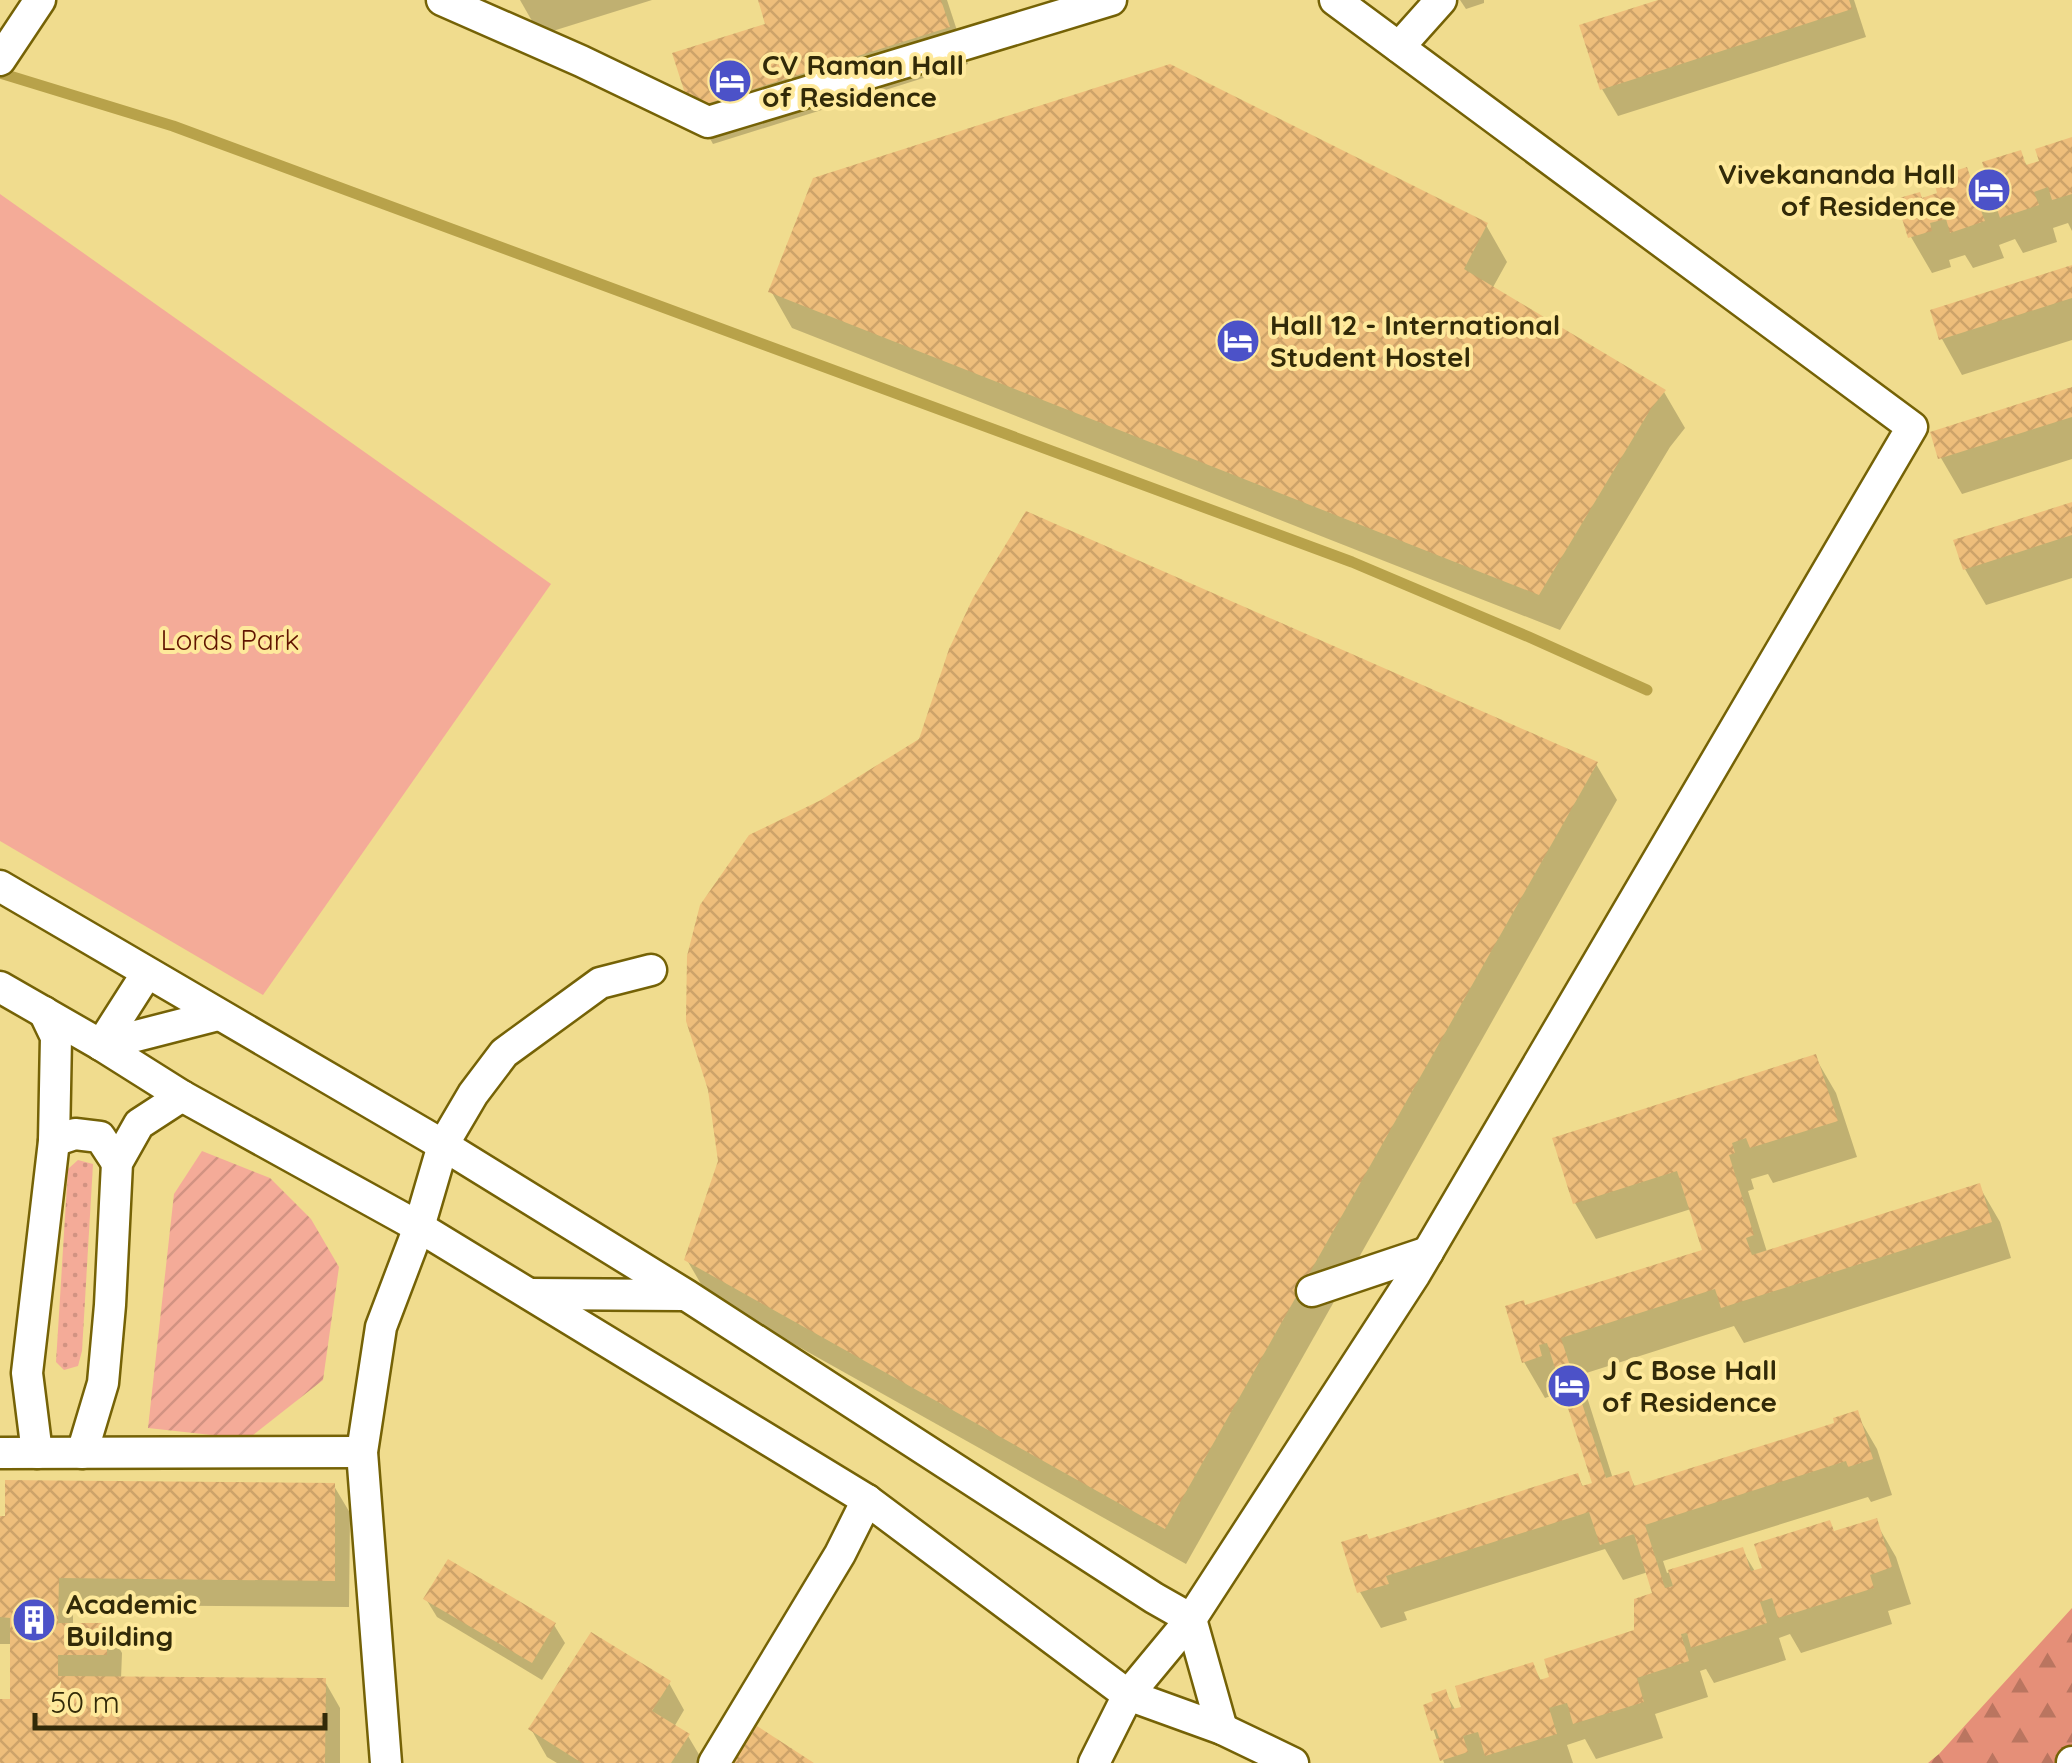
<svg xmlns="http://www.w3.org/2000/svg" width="2072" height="1763" font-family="Quicksand,sans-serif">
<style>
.grass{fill:url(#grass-dots)}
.forest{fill:url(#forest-firs)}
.park{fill:#f4ab98}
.garden{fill:url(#garden-furrows)}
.shadow{fill:#0003}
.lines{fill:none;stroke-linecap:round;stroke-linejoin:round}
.stream{stroke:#b8a24a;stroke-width:11}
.building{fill:url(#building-cross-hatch)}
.minor-casing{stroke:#756206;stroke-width:35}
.minor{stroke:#fff;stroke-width:30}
.labels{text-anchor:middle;stroke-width:8;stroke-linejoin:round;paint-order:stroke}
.poi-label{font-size:28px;font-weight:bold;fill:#322a08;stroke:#fee99b;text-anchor:start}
.park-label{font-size:28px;fill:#611400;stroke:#fee99b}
</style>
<defs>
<pattern id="grass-dots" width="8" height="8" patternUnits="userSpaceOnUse" patternTransform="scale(2.5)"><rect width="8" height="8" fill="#f4ab98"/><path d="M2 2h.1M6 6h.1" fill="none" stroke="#d29382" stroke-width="1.8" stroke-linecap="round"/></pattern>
<pattern id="forest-firs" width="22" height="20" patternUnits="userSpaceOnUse" patternTransform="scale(2.5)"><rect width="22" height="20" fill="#e58f78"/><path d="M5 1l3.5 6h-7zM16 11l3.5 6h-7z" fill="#ba7560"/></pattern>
<pattern id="garden-furrows" width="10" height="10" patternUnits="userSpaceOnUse" patternTransform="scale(2.5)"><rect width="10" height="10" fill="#f4ab98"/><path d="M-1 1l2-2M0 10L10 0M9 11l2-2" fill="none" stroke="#d29382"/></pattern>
<pattern id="building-cross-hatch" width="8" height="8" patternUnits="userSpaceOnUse" patternTransform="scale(2.5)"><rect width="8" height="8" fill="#eebe7b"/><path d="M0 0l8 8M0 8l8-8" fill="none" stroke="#cda369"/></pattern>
</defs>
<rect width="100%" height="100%" fill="#f0dc8e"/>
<polygon class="grass" points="78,1160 93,1164 82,1351 78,1366 64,1370 56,1362 68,1169"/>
<polygon class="forest" points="2072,1608 2072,1763 1928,1763 1939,1754"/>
<polygon class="park" points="0,194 551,584 263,995 0,841"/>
<polygon class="garden" points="202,1151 270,1178 311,1219 339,1267 323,1380 248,1439 148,1428 174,1194"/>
<g class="shadow">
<polygon points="520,0 652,0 540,35"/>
<polygon points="761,0 947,0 968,64 713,144 693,108 769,26"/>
<polygon points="1460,0 1484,0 1484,3 1466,9"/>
<polygon points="1666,0 1854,0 1866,37 1618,116 1602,89"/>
<polygon points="2072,140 2072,231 2068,223 2053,228 2057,242 2023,253 2015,239 1999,245 2004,258 1973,268 1965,255 1949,260 1951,267 1932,273 1911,237 1922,200 1940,194 1966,170 1974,184 1990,179 2019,153 2028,167 2042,163"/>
<polygon points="1486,225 1507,262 1492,289 1664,392 1685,428 1670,447 1560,630 792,328 771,291"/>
<polygon points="2072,267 2072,340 1962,375 1942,339 1933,311"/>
<polygon points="2072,390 2072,459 1962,494 1941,458"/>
<polygon points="2072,505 2072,578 1986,605 1965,569"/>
<polygon points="1596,764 1617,800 1186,1564 708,1296 687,1260 720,1161"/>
<polygon points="1815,1057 1836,1093 1857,1157 1773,1183 1768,1174 1751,1179 1754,1189 1748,1191 1767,1252 1979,1186 2000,1222 2011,1258 1744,1343 1734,1326 1580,1375 1613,1479 1628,1474 1636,1488 1837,1425 1856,1413 1877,1449 1892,1495 1871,1502 1868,1497 1663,1561 1667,1573 1742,1550 1756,1573 1835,1534 1875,1521 1896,1557 1911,1604 1888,1611 1892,1624 1801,1653 1790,1634 1779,1638 1786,1660 1714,1683 1706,1669 1700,1671 1708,1697 1655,1714 1663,1738 1596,1759 1585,1739 1567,1745 1573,1763 1444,1763 1426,1706 1437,1703 1445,1692 1456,1711 1532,1665 1542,1682 1552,1679 1636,1632 1655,1594 1648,1572 1623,1580 1605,1549 1404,1612 1407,1620 1381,1628 1360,1592 1344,1544 1368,1541 1577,1476 1584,1488 1595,1484 1565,1391 1545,1398 1524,1362 1525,1308 1705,1252 1691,1209 1596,1239 1575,1203 1555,1139"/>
<polygon points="334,1486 350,1513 349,1607 73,1605 73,1625 106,1626 122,1653 121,1679 324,1680 340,1708 340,1763 0,1763 0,1701 12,1701 12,1644 0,1644 0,1518"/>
<polygon points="426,1599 554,1625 565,1643 542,1680 437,1617"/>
<polygon points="669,1683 684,1710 674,1727 688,1736 704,1763 557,1763 547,1757 531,1729"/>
</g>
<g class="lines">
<polyline class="stream" points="0,73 173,126 1352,562 1529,637 1647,690"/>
</g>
<g class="building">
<polygon points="758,0 941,0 950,27 690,109 672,53 765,24"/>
<polygon points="1658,0 1849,0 1852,9 1600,90 1579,25"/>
<polygon points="1170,64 1488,223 1464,269 1666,390 1650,410 1539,595 768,292 813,178"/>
<polygon points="2072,137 2072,194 2052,200 2048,187 2034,192 2039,205 2000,218 1995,203 1980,208 1985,221 1950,233 1946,219 1930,223 1932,231 1908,238 1896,199 1920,192 1922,198 1937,193 1933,178 1967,167 1972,182 1987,177 1982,162 2021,150 2026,165 2039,161 2035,149"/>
<polygon points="2072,265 2072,298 1939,340 1930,310"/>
<polygon points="2072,387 2072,417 1938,459 1930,432"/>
<polygon points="2072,502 2072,535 1963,570 1953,540"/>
<polygon points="1026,511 1598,762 1165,1529 684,1260 718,1161 708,1090 686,1021 687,956 700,905 749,835 821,800 919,739 949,649 973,598"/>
<polygon points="1816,1054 1838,1121 1750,1148 1746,1138 1732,1143 1735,1153 1729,1155 1754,1235 1746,1238 1752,1255 1980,1183 1992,1222 1721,1308 1715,1289 1561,1338 1606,1478 1629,1471 1634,1486 1834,1423 1833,1418 1858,1410 1873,1459 1848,1467 1846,1461 1645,1525 1665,1588 1673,1586 1668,1570 1743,1547 1751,1571 1762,1568 1754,1544 1830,1520 1834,1531 1877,1518 1892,1567 1870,1575 1874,1588 1778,1618 1772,1598 1760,1602 1767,1623 1691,1648 1687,1633 1681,1634 1689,1661 1637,1678 1644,1702 1573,1724 1567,1703 1549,1708 1557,1734 1485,1756 1478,1732 1463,1736 1468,1752 1440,1761 1433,1740 1439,1738 1436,1729 1431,1731 1423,1705 1433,1701 1431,1694 1446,1689 1452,1709 1461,1707 1455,1686 1533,1662 1540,1680 1549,1677 1544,1659 1634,1630 1634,1599 1652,1593 1634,1534 1600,1545 1589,1512 1386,1576 1389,1584 1357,1593 1341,1542 1367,1534 1369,1539 1578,1473 1582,1486 1592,1483 1547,1343 1539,1345 1542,1356 1522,1363 1505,1306 1524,1300 1525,1305 1702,1250 1677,1171 1573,1204 1552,1138"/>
<polygon points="5,1480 335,1483 335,1581 59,1578 58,1623 107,1623 107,1655 58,1655 58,1676 326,1678 325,1763 0,1763 0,1699 10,1699 10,1618 0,1617 0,1516 5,1516"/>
<polygon points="448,1559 556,1623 532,1663 423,1599"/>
<polygon points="591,1632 671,1681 652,1711 690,1734 671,1763 582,1763 528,1729"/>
<polygon points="757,1726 814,1763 733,1763"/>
</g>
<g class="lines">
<defs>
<g id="minor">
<polyline points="442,0 581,61 708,122 1111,0"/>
<polyline points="1399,47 1441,0"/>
<polyline points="0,60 40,0"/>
<polyline points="0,886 443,1145 686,1295 1154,1598 1191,1619 1222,1729"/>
<polyline points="0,987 101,1045 182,1096 419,1227 867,1500 1128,1695 1222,1729 1293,1763"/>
<polyline points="101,1045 218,1015"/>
<polyline points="101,1045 147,973"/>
<polyline points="54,1141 75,1134 100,1137 117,1163"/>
<polyline points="1312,1291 1428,1252"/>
<polyline points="530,1294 683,1295"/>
<polyline points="0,1453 362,1452"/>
<polyline points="37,1453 27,1373 54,1141 56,1037 44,1012"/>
<polyline points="82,1453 103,1383 110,1305 117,1163 139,1124 182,1096"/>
<polyline points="386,1763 362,1452 381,1327 419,1227 443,1145 473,1094 504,1053 600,983 651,970"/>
<polyline points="714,1763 840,1554 867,1500"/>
<polyline points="1094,1763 1128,1695 1191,1619 1415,1274 1912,427 1335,0"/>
<polyline points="2072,1763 2072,1762"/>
</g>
</defs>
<use href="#minor" class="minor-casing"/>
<use href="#minor" class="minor"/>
</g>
<defs>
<symbol id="hotel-disc" viewBox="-11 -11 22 22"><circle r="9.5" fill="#4c52c8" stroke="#fee99b"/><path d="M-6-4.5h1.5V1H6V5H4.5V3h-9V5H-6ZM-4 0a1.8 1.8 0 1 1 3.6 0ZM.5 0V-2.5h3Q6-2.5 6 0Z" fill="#fff"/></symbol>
<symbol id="building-disc" viewBox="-11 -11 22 22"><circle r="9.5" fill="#4c52c8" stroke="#fee99b"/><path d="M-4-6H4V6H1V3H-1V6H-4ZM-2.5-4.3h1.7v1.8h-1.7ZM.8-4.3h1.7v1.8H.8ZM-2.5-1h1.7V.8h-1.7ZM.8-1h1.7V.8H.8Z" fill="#fff"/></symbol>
</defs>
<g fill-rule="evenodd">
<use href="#hotel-disc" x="705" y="56" width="50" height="50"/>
<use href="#hotel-disc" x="1964" y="165" width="50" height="50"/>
<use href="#hotel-disc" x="1213" y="316" width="50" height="50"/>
<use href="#hotel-disc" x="1544" y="1361" width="50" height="50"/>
<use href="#building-disc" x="9" y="1595" width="50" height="50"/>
</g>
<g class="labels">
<g class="poi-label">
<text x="762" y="75">CV Raman Hall<tspan x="762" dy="32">of Residence</tspan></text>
<text x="1956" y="184" text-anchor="end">Vivekananda Hall<tspan x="1956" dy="32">of Residence</tspan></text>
<text x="1270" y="335">Hall 12 - International<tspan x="1270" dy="32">Student Hostel</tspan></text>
<text x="1602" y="1380">J C Bose Hall<tspan x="1602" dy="32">of Residence</tspan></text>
<text x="66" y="1614">Academic<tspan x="66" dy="32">Building</tspan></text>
</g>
<g class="park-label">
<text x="230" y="650">Lords Park</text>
</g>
</g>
<path d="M35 1713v15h290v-15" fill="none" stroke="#322a08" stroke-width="5"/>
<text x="50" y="1713" font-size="30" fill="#322a08" stroke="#fee99b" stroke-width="8" paint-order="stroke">50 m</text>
</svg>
